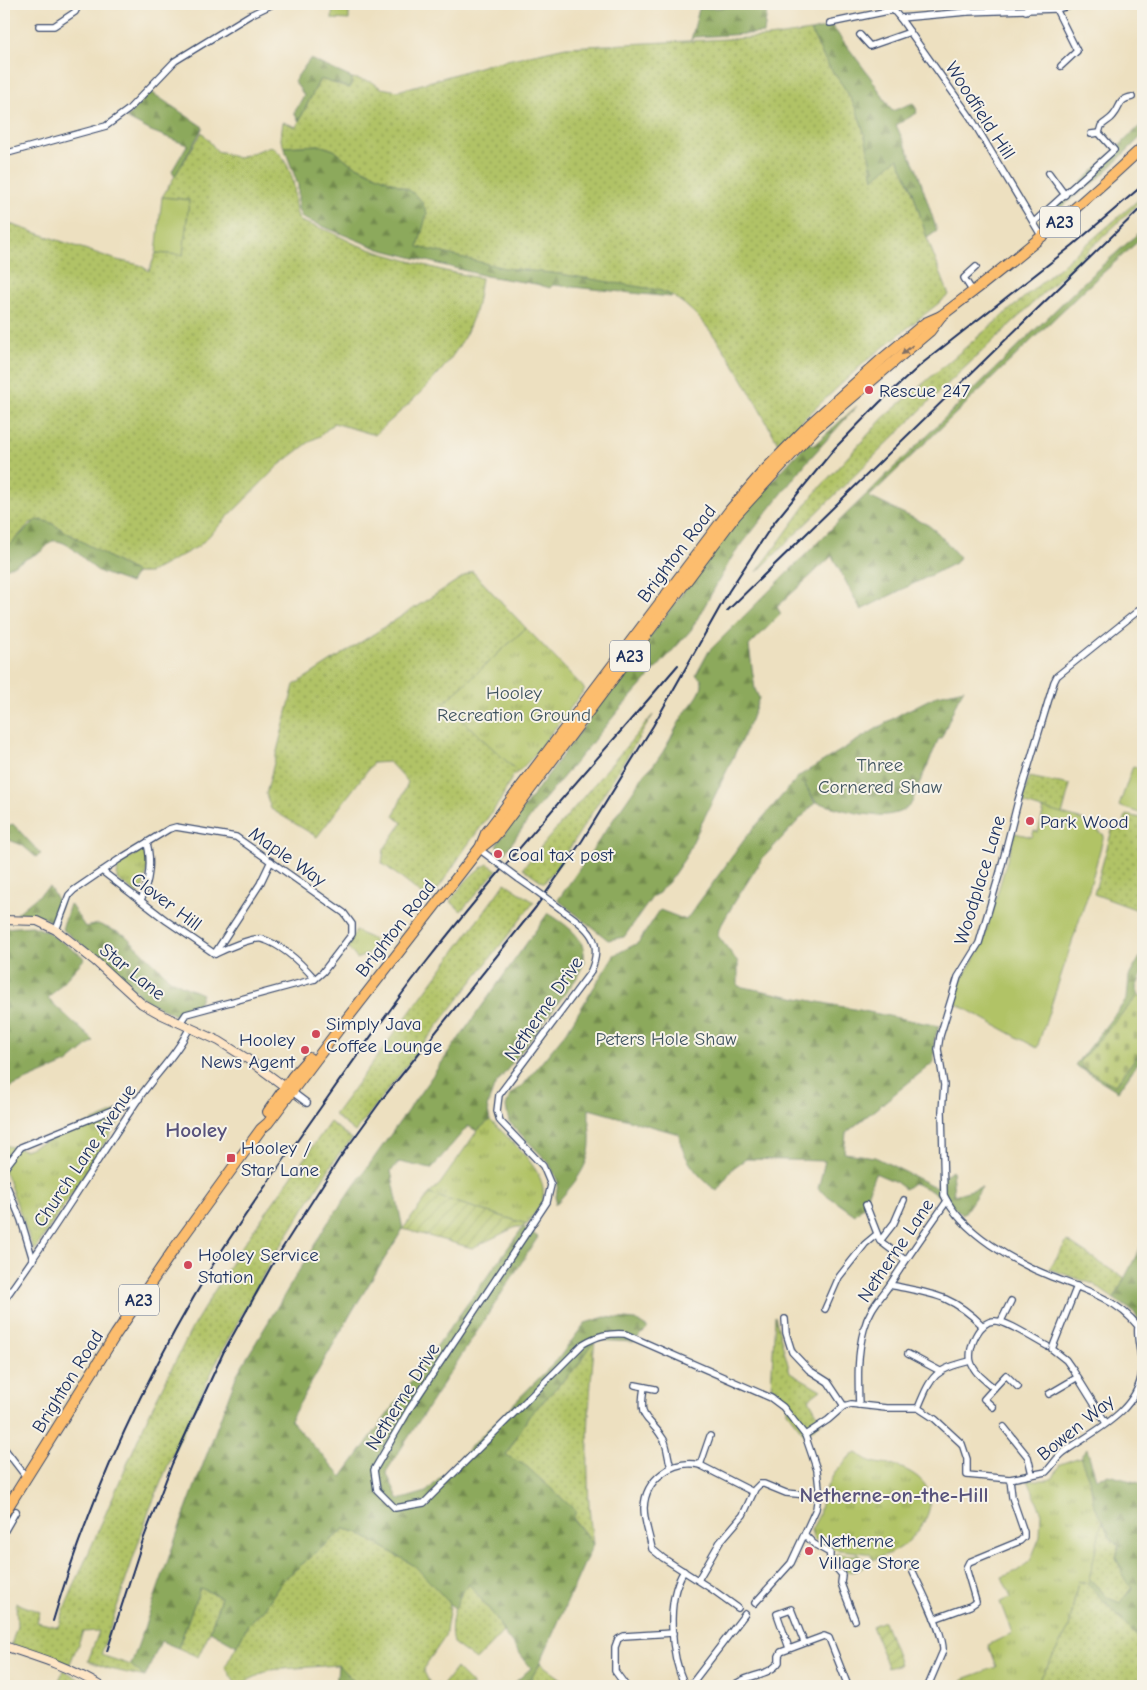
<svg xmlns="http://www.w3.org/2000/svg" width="1147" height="1690" font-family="'Comic Neue',sans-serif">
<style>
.grass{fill:url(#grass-dots);stroke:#667962}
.forest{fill:url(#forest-firs);stroke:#546c5c}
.cemetery{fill:url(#cemetery-stones);stroke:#667962}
.park{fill:url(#park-tufts);stroke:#667962}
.garden{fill:url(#garden-furrows);stroke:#667962}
.pitch{fill:#b1c366;stroke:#667962}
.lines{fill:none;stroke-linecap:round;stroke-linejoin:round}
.street-casing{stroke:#3a4a6d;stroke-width:8}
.secondary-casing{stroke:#3a4a6d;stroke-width:10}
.highway-casing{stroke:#3a4a6d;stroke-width:12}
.street{stroke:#fff;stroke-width:5.5}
.secondary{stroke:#fee5c5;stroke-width:8}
.highway{stroke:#fcbd6e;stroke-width:10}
.rail{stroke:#1b2f5e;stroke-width:2}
.street-bridge-casing{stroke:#3a4a6d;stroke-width:8;stroke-linecap:butt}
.street-bridge{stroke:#fff;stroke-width:5.5}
.oneway{fill:#806f65}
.poi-dot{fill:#d1495b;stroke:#f7f3e8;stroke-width:2}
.labels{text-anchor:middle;stroke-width:4;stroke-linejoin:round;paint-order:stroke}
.shield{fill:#f7f3e8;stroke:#5d6a87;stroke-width:1}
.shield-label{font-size:18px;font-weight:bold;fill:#1b2f5e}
.street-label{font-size:19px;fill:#1b2f5e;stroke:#f7f3e8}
.poi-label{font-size:19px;fill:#1b2f5e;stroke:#f7f3e8;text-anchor:start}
.park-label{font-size:19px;fill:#405460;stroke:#f7f3e8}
.quarter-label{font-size:21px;font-weight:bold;fill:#58537c;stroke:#f7f3e8}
</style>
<defs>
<pattern id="grass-dots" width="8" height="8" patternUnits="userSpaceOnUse" patternTransform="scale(1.25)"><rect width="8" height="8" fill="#b1c366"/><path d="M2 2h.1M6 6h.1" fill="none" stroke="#8f9f57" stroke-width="1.8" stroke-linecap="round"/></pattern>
<pattern id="forest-firs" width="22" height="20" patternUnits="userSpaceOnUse" patternTransform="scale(1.25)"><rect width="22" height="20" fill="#8ca95b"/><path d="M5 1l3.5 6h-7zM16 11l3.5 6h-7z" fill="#728a4e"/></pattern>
<pattern id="cemetery-stones" width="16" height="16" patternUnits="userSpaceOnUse" patternTransform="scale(1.25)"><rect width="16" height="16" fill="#b1c366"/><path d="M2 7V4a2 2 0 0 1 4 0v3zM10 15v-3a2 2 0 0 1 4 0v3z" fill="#8f9f57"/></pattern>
<pattern id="park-tufts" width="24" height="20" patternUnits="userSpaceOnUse" patternTransform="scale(1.25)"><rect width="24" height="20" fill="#b1c366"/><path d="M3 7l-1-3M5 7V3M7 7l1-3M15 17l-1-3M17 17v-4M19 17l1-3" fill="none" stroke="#8f9f57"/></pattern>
<pattern id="garden-furrows" width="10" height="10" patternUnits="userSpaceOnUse" patternTransform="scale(1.25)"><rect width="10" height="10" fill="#b1c366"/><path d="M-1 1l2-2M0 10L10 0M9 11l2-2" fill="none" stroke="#8f9f57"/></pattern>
</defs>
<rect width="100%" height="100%" fill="#f7f3e8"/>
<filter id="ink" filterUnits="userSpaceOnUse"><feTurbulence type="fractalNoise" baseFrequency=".02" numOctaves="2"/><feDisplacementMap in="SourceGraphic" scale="10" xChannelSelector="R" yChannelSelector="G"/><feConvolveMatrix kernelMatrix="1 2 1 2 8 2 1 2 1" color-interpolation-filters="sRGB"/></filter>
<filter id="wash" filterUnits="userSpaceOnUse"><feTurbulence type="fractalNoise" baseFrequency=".0096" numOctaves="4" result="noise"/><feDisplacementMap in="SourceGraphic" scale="20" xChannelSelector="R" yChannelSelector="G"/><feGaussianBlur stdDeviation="1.12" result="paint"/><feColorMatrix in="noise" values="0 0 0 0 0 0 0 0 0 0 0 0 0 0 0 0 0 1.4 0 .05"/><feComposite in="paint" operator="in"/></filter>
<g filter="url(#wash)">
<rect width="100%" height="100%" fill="#ede0c0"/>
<g class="grass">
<path d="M 811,31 C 816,40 819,49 824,58 C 831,71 841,81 848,93 C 863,116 869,152 873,178 L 898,157 L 912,189 L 927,238 L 949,295 L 867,360 L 778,443 C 751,396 715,317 667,293 L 560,274 L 505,269 L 417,247 L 419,244 L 421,229 L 427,213 L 409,190 L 350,163 L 334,150 L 319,145 L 284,147 L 281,141 L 281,135 L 283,122 L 296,127 L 320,79 L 350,88 L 352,78 L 372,82 L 381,88 L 398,91 L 489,64 L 566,47 L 768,37 Z"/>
<path d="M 202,132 L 217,151 L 238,158 L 271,146 C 284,154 291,171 294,186 C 296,200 293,207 300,221 L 331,232 L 355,244 L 378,252 L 445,271 L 481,278 C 479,291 478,305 473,317 C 456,366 412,400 375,435 L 334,423 L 320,436 L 312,440 L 278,466 L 199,546 L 149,573 L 136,573 L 49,522 L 41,520 L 30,523 L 4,552 L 4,222 L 117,260 L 140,265 L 149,271 L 156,253 L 183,255 L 189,200 L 162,197 Z"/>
<polygon points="1143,196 1143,199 939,392 757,572 814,494 884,417"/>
<polygon points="472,571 526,628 444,703 518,772 513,775 500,801 466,847 430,901 382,863 384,849 402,823 394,816 408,782 389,762 373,763 317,837 271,809 266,794 294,685"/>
<polygon points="653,715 561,862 544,883 523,868"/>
<polygon points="1029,777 1070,785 1062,815 1022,803"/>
<polygon points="1143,814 1143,912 1094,894 1112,830 1122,829 1126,815 1142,818"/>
<path d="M 488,864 L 497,870 L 461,911 L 450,901 C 460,888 472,871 488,864 Z"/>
<polygon points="505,883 534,902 355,1132 334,1115"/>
<polygon points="330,1122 352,1139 338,1155 271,1261 220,1355 174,1451 149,1511 101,1655 131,1665 145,1677 110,1669 88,1661 99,1631 83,1632 69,1666 11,1645 17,1626 16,1603 40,1612 37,1622 58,1627 65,1607 148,1416 193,1326 238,1252"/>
<polygon points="1067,1241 1125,1279 1114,1299 1093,1284 1049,1269"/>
<path d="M 775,1316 L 790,1372 L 821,1390 L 809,1399 L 822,1422 L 805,1435 L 787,1412 C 788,1400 780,1394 771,1387 Z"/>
<path d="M 595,1340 C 588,1406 584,1479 593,1544 L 573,1518 L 506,1455 L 529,1416 L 578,1365 Z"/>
<polygon points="1102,1521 1111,1539 1119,1545 1116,1557 1126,1582 1132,1587 1120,1603 1108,1598 1089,1578"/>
<polygon points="344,1529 357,1532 415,1566 448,1596 450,1607 445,1637 423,1669 429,1682 424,1686 359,1686 338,1665 269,1670 237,1686 225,1667 248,1624 264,1609 283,1580"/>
<path d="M 835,1554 L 860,1555 L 865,1562 L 865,1566 C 850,1577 842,1571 832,1558 Z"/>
<polygon points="1078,1581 1088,1584 1143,1643 1143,1686 1036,1686 1069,1628"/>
<path d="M 469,1584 L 497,1619 L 503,1632 L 476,1660 L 453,1643 C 448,1624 455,1599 469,1584 Z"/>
<polygon points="200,1588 221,1597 210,1631 198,1657 178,1648"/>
<polygon points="540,1663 571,1686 527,1686"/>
<polygon points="456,1668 474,1686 433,1686 430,1683 443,1685"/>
<polygon points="64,1670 90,1686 56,1686"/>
</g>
<g class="forest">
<polygon points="768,4 764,33 694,37 691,40 699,9"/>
<path d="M 832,26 L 871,78 L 892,111 L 913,103 L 917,110 L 916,111 L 917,113 L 896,125 L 917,170 L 937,231 L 927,238 L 912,189 L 898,158 L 873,179 C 869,152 863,117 848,94 C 841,81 831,71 824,58 C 819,49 816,40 811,31 Z"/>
<polygon points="310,59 352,78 350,88 320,79 299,121 294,113 304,95 294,81"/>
<polygon points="151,92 203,127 175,176 172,171 187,145 151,131 126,118"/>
<polygon points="1143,123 1143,135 1096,181 1071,199 1046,223 1040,223 1039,221 1066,197"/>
<polygon points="319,145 334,150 350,163 409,190 420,199 427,213 418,247 505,268 560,274 659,290 673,296 671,297 553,285 550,288 536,284 486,276 379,249 302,218 298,209 298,185 284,147"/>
<path d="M 1143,229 L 1143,237 L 1085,289 L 869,497 L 928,525 L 938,533 L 959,557 L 955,563 L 861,610 L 832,556 L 777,607 L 781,614 L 749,646 L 755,689 L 759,698 L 751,720 L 685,858 L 668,883 L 663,887 L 659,893 L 653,896 L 624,937 L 608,940 L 558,900 L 646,772 C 664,757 672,733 684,714 C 690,705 701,696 702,684 C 702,679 700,678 696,675 L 709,651 L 829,531 L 1088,278 Z"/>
<polygon points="857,406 805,464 732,557 691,630 619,710 534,812 504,854 496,845 738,518 808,442 814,445"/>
<path d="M 36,520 L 49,522 L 136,573 L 130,583 C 120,579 110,576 100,572 C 84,563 71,539 52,541 L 42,551 L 4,570 L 4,550 Z"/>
<path d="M 964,689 L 957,701 L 942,737 L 938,740 C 932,756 925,771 918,786 C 916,791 914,799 911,804 C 891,827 840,809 816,802 L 804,783 L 815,803 L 762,859 L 734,903 L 719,929 L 718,936 L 738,962 L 738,986 L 939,1026 L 934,1041 L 934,1062 L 846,1133 L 844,1153 L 875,1157 L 935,1187 L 943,1177 L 952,1170 L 954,1195 L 982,1187 L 963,1215 C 948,1201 933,1190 913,1183 L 905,1189 L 896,1182 L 875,1173 L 863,1207 L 855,1215 L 818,1189 L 825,1161 L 746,1159 L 733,1168 L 717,1191 C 699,1178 681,1157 679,1134 L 589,1109 C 588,1120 591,1132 590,1144 C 589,1169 570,1188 555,1205 L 558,1182 L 549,1163 L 509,1122 L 506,1107 L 510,1095 L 524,1084 L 567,1031 L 614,955 L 638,943 L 660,910 L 686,920 L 747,836 L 799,776 L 902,713 L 938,695 Z"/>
<polygon points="13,824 41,854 36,857 22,845 4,838 4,827"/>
<polygon points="49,887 58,901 62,902 53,924 43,917 16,914"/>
<polygon points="70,904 85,927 98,924 125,935 169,978 181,985 202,994 197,1006 177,1016 145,1000 98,957 62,929"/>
<path d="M 548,913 C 566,925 587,937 584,961 C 583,967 578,974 576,979 L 494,1087 L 487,1107 L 490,1120 L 477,1131 L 468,1126 L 431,1169 L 399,1162 L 391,1171 L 403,1229 L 353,1310 L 290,1420 L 342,1477 L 523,1227 L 538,1237 L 386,1472 L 399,1500 L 426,1492 L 558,1359 L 585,1323 L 605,1317 L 635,1320 L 648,1328 L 634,1342 L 595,1340 L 578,1365 L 529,1416 L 506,1455 L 526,1466 L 576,1511 L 573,1519 L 593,1544 L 540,1663 L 527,1686 L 511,1686 L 531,1668 L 503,1632 L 497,1619 L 469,1584 L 461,1593 L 455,1609 L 415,1566 L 357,1532 L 344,1529 L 283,1580 L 264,1609 L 248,1624 L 237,1646 L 210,1631 L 221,1597 L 200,1588 L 178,1648 L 161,1641 L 145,1677 L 131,1665 L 181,1523 L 237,1374 L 327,1224 Z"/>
<polygon points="32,926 46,931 85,958 48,999 94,1041 67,1063 4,1090 4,928"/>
<polygon points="1143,952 1143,972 1136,988 1139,995 1080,1061 1115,1085 1143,1048 1143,1056 1118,1091 1075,1065 1127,999 1129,976"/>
<polygon points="1143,1242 1143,1328 1134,1312 1114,1299"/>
<polygon points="1087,1449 1096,1478 1108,1475 1143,1484 1143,1643 1088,1584 1089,1578 1108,1598 1120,1603 1132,1588 1126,1582 1116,1557 1119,1545 1111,1539 1093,1502 1090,1482 1080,1457"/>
<polygon points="338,1665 359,1686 336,1686"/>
</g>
<polygon class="cemetery" points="1139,995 1143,997 1143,1048 1115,1085 1082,1068 1080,1061"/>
<g class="park">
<polygon points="526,628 585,689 532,758 518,772 444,703"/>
<path d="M 144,849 C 151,860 146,882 140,893 L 137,894 L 117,879 L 118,865 Z"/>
<polygon points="356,931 374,940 376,950 357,959 347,946"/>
<polygon points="129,1106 34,1251 6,1174 4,1172 4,1145 25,1150"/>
<path d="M 490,1120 C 507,1137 548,1171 543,1197 C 542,1206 532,1216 527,1224 L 429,1194 L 440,1184 L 477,1131 Z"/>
<path d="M 857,1453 C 861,1455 865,1460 870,1461 C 880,1465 893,1464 904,1469 C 945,1487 932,1522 904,1545 C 896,1552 882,1556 873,1560 L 870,1554 L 866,1553 L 831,1549 L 813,1538 L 811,1530 L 819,1515 L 823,1494 L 834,1474 L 850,1456 Z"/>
<polygon points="1080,1457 1090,1482 1093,1502 1102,1521 1088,1584 1078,1581 1069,1628 1036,1686 960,1686 963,1679 996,1667 988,1645 1012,1633 1000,1602 1011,1598 1002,1577 1017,1571 1030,1561 1040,1537 1041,1511 1028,1480 1048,1480 1053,1478 1060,1464"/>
</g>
<g class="garden">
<polygon points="429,1194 527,1224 523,1227 516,1227 472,1248 403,1229"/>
<polygon points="884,1621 900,1664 888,1668 872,1626"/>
</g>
<g class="pitch">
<polygon points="333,4 349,4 349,20 332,19"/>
<polygon points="162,197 189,200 183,255 156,253"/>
<polygon points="1133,766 1143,769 1142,814 1119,806"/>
<polygon points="1044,809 1083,820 1104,835 1088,894 1037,1048 953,1002 961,980 982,946 1015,833 1032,837 1034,831 1038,832"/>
</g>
</g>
<g filter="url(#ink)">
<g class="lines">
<defs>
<g id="street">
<polyline points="888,4 900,18 971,118 1042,237"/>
<polyline points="965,4 967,12"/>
<polyline points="1056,9 1077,51 1061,66"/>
<polyline points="1026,11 1028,4"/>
<polyline points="900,18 967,12 1056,9 1079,4"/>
<polyline points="830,23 893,10"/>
<polyline points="39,26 54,26 75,12 79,4"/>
<polyline points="860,35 870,46 910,32"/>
<polyline points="1091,134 1099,133"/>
<polyline points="4,154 106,126 128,110 175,61 250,15 273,4"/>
<polyline points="1049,173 1065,195"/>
<path d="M 1034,222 L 1114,150 L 1099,133 L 1101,126 C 1105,122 1110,120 1113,116 C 1122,106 1117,100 1132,97"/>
<polyline points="973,292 964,278 976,267"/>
<polyline points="479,849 495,861"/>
<polyline points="102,871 167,921 215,954"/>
<polyline points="519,879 535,890"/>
<path d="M 141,900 C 149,882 152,863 147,843"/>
<path d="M 561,909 C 586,927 606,939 590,973 L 499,1095 L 497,1111 L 500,1121 L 543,1166 L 551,1185 L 547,1202 L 410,1408 L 374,1470 L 377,1490 L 395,1508 L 424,1503 L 583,1344 C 598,1335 609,1333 625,1334 L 771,1398 L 783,1407 L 805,1435 L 817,1470 L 819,1488 L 816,1509 L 791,1563 L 755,1603"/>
<polyline points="56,930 69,895 74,890 118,860 169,829 176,827 236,837 344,913 352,924 352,934 323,972 315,979 186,1014 180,1023"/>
<polyline points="215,953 260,884 271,861"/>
<path d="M 215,954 C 225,949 252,937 262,939 C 283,945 301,963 315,979"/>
<polyline points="291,1091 307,1103"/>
<polyline points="4,1169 21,1147 139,1099"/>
<polyline points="4,1179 21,1220 33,1260"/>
<polyline points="866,1205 880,1241 905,1260"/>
<polyline points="880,1241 894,1223 904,1200"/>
<path d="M 890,1285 C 932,1294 951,1294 983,1326"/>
<polyline points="1077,1286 1052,1349 1066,1360 1073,1370 1106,1423"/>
<path d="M 4,1300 C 51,1235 94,1165 139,1098 C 156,1074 177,1054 190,1027"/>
<polyline points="825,1309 839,1277 865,1244 877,1234"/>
<polyline points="785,1319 786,1333 792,1352 809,1370 828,1382 844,1406"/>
<polyline points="1001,1321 1011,1301"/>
<polyline points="908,1354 940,1371"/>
<polyline points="635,1385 655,1389"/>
<path d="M 644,1387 C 638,1424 648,1413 664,1440 C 667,1445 668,1459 671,1467"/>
<path d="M 1018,1387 L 1006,1375 L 994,1388 C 986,1381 974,1373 971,1362 C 967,1349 979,1319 996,1321 C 1007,1321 1035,1340 1047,1346"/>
<polyline points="1049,1394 1078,1377"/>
<path d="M 859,1405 C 858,1380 857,1354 864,1329 C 869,1309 880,1299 891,1283 C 909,1255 928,1228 947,1201"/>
<polyline points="993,1407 984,1399 994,1388"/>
<path d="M 918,1408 C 932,1374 935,1370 970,1361"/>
<polyline points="1004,1427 1028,1457 1032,1474"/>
<path d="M 805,1435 L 828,1420 L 844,1406 L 851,1404 L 886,1408 L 918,1408 L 935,1419 L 962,1444 L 967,1459 L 967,1475 L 1010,1479 L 1046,1472 C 1053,1465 1056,1458 1064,1452 C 1093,1431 1137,1413 1142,1372 C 1143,1356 1136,1342 1138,1326 C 1117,1299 1083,1289 1052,1277 C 1014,1262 962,1233 944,1195 L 942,1111 L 944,1085 L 938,1049 L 940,1036 L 958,977 L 979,943 L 1000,872 L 1018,801 L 1054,682 L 1057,676 L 1143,607"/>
<polyline points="4,1448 27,1478"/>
<polyline points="700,1465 710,1436"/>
<polyline points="4,1532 16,1511"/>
<path d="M 805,1535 L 814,1544 L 830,1553 C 828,1562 837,1568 842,1575 L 841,1583 L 843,1589 L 855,1620"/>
<path d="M 684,1571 C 665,1600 671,1656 685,1686"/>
<path d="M 913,1572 C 921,1589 944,1633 943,1651 L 928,1686"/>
<polyline points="698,1580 720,1542 743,1515 755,1489 760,1484 764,1484 786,1493 818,1496"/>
<path d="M 738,1608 L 713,1590 L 663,1558 L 652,1549 C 650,1536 644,1522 644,1508 C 645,1479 673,1459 700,1465 L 753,1492"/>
<polyline points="934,1619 970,1606 976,1602 966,1568 969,1562 1020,1541 1024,1537 1024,1532 1012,1497 1010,1479"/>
<polyline points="789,1648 777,1614 791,1609 804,1642"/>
<polyline points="626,1686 615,1671 615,1647 618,1639 624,1636 673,1633"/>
<polyline points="690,1686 745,1614"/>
<path d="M 733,1686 C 746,1674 769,1677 779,1662 L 779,1656 L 781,1652 L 824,1636 L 829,1638 L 848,1686"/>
</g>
<g id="secondary">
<polyline points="4,920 37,921 56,930 95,961 142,1004 160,1014 219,1041 246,1058 288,1089"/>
<path d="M 4,1646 C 38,1657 70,1667 100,1686"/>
</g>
<g id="highway">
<path d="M 480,848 L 486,833 L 730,510 L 761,474 L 810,424 L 882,359 L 925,323 L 941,316 C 1012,263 1079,207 1143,147"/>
<polyline points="268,1112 293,1076 309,1058"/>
<polyline points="4,1513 116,1334 174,1249 261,1129 268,1123 339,1029 479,849 493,838 499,831 736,515 815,429 930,331 941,316"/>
</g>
</defs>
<use href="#street" class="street-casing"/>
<use href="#secondary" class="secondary-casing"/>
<use href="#highway" class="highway-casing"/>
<use href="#street" class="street"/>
<use href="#secondary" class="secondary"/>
<use href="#highway" class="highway"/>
<g class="rail">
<polyline points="727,611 1143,206"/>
<path d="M 53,1621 C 90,1495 146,1375 214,1263 C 241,1219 272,1177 302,1134 C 343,1076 383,1017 427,961 C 507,859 594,763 678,665"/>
<polyline points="107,1651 143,1540 172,1464 224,1351 276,1258 339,1159 383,1098 536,907 582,841 653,726 729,591 773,524 835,448 880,402 924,362 1073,245 1143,185"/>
</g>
<defs>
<g id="street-bridge">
<polyline points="495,861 519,879"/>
<polyline points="535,890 561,909"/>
</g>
</defs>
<use href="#street-bridge" class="street-bridge-casing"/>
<use href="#street-bridge" class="street-bridge"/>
</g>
<defs><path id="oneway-solid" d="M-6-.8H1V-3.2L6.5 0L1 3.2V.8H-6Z" transform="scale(1.25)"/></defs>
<use class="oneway" href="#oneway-solid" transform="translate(907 350) rotate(140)"/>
</g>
<g class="poi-dot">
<circle cx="869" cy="390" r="5"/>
<circle cx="1030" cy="821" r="5"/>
<circle cx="498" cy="854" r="5"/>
<circle cx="316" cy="1034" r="5"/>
<circle cx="305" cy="1050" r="5"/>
<rect x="226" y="1153" width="10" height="10" rx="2.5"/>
<circle cx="188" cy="1265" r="5"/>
<circle cx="809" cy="1551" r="5"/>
</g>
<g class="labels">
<g class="shield">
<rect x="1040" y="206.5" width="40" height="31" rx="4"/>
<rect x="610" y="640.5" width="40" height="31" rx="4"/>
<rect x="119" y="1284.5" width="40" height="31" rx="4"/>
</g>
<g class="shield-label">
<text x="1060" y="228">A23</text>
<text x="630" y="662">A23</text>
<text x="139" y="1306">A23</text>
</g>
<g class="street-label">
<text transform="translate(981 110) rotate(57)" y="7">Woodfield Hill</text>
<text transform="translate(676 553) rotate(-53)" y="7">Brighton Road</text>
<text transform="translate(288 856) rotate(35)" y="7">Maple Way</text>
<text transform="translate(979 880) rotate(-73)" y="7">Woodplace Lane</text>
<text transform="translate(167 901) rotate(37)" y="7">Clover Hill</text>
<text transform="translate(395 928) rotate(-52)" y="7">Brighton Road</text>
<text transform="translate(133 971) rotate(39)" y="7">Star Lane</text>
<text transform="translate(543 1008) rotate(-55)" y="7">Netherne Drive</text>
<text transform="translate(84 1155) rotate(-56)" y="7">Church Lane Avenue</text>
<text transform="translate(895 1250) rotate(-56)" y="7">Netherne Lane</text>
<text transform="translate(67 1381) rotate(-58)" y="7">Brighton Road</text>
<text transform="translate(402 1396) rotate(-58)" y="7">Netherne Drive</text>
<text transform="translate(1075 1427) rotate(-39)" y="7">Bowen Way</text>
</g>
<g class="poi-label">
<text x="879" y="397">Rescue 247</text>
<text x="1040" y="828">Park Wood</text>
<text x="508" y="861">Coal tax post</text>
<text x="326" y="1030">Simply Java<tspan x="326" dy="22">Coffee Lounge</tspan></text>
<text x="295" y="1046" text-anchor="end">Hooley<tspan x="295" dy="22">News Agent</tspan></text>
<text x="241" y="1154">Hooley /<tspan x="241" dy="22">Star Lane</tspan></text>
<text x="198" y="1261">Hooley Service<tspan x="198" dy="22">Station</tspan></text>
<text x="819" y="1547">Netherne<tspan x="819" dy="22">Village Store</tspan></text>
</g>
<g class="park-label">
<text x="514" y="699">Hooley<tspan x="514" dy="22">Recreation Ground</tspan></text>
<text x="880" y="771">Three<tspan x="880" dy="22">Cornered Shaw</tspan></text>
<text x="666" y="1045">Peters Hole Shaw</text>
</g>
<g class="quarter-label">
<text x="196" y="1137">Hooley</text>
<text x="894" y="1502">Netherne-on-the-Hill</text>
</g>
</g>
<rect width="1147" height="1690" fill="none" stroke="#f7f3e8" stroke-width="20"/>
</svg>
